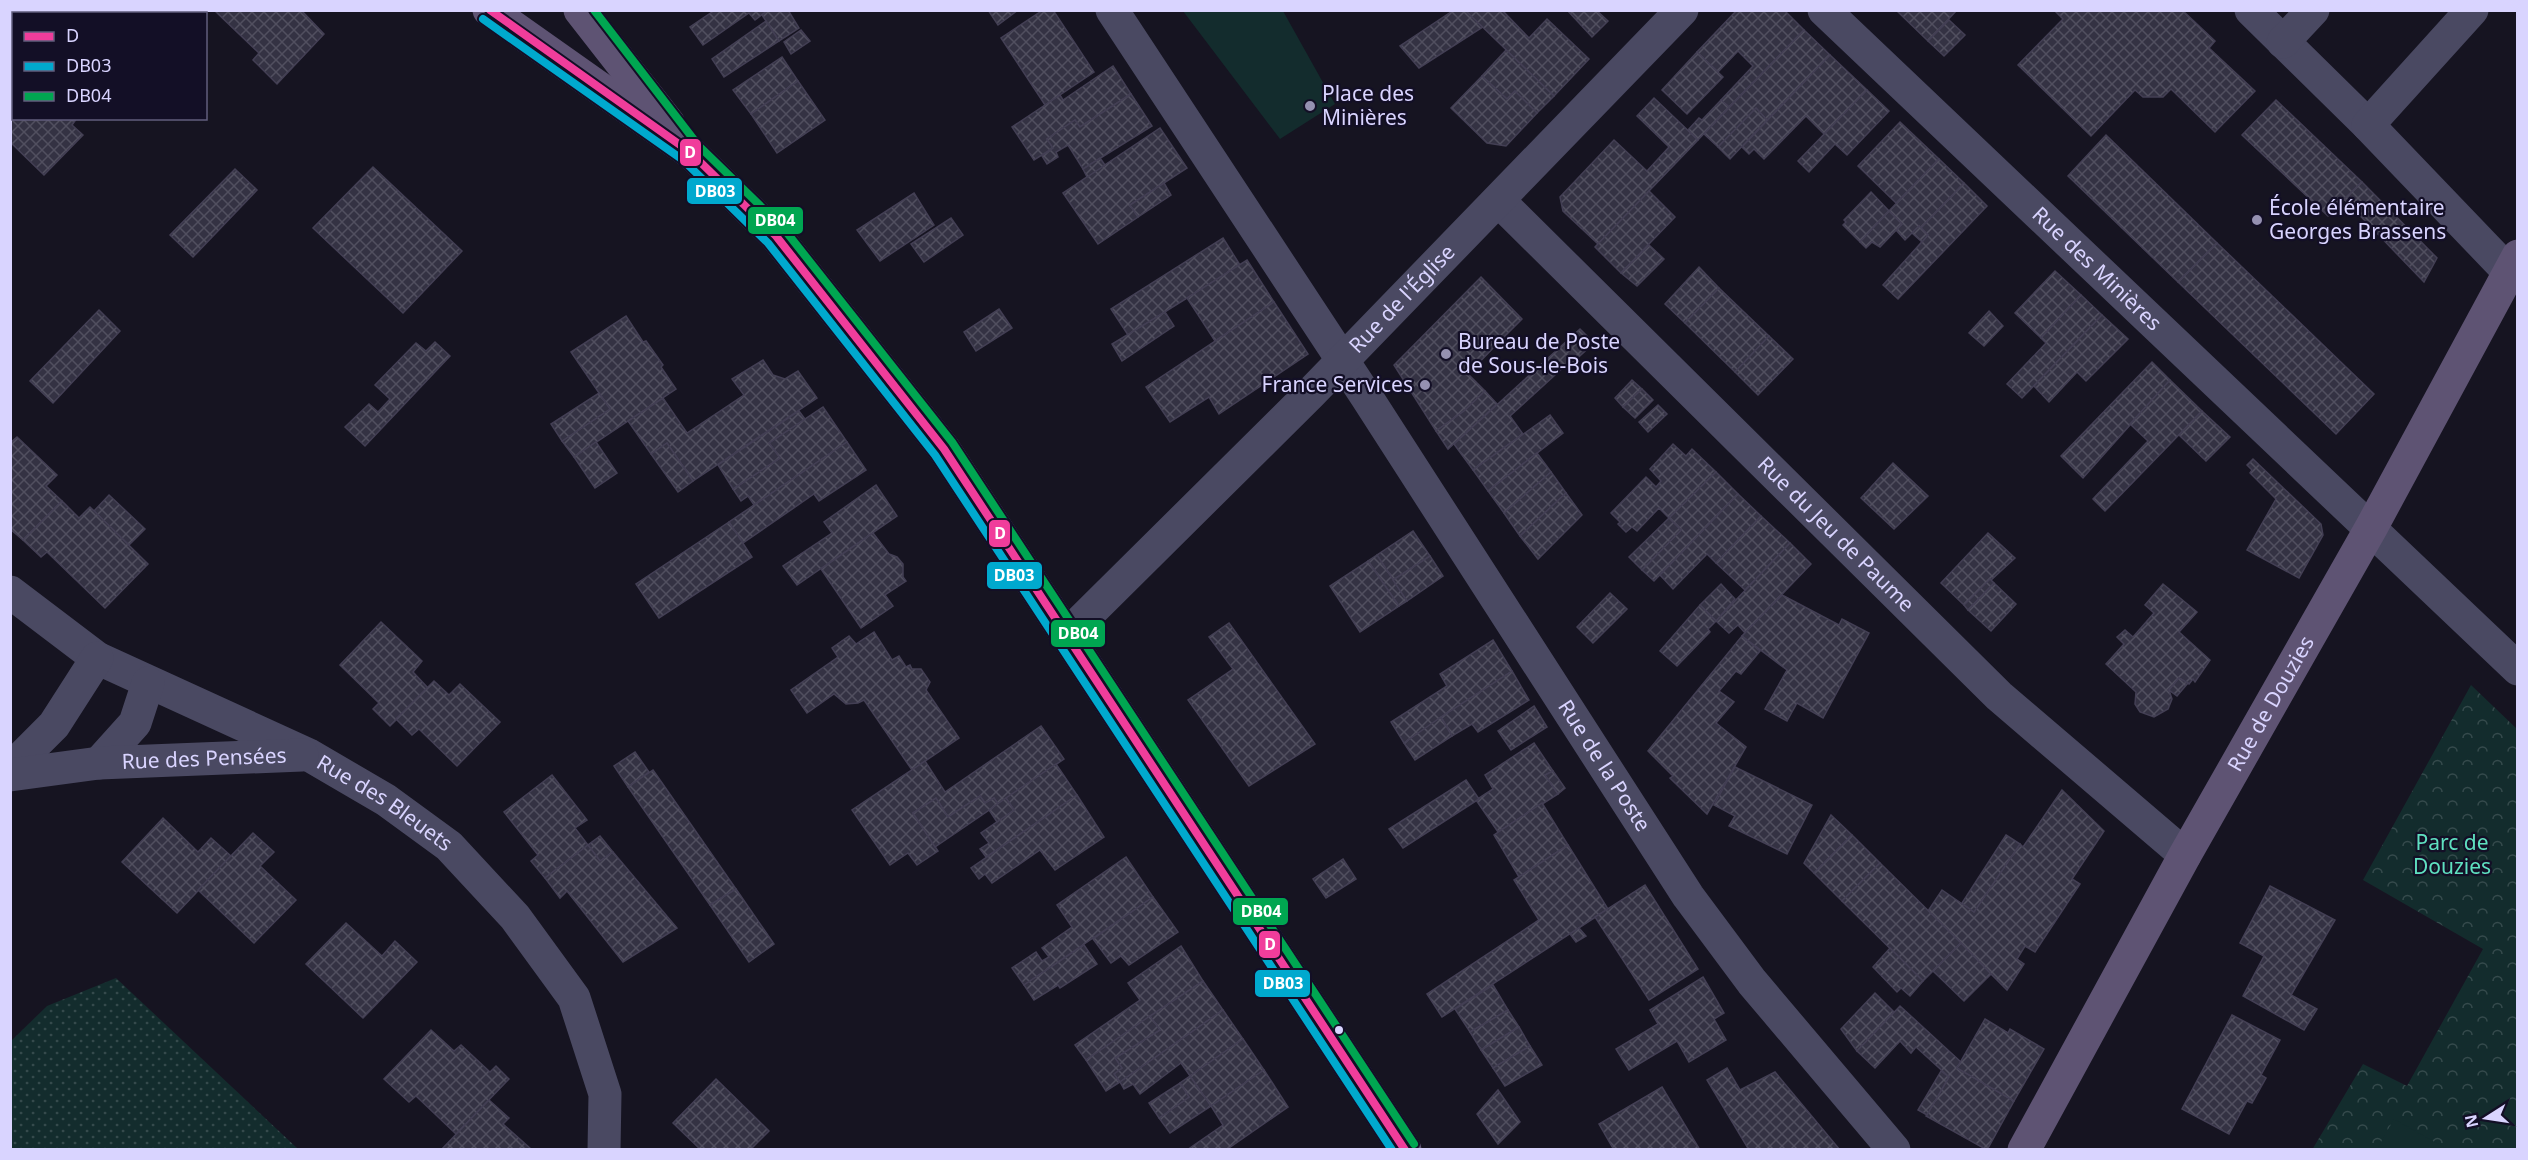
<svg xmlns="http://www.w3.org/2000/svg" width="2528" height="1160" font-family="'Noto Sans',sans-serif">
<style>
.grass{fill:url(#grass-dots)}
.park{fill:url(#park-crowns)}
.garden{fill:#132c2d}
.building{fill:url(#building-cross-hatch);stroke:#433f54;stroke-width:1.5}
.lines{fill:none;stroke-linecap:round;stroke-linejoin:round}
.minor{stroke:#4a4962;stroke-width:33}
.major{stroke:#5e5373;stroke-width:33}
.bus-1-casing{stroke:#130f26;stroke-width:12}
.bus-2-casing{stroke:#130f26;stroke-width:12}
.bus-3-casing{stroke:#130f26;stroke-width:12}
.bus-1{stroke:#f03d9b;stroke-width:8}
.bus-2{stroke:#00a9ce;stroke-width:8}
.bus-3{stroke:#00a651;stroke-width:8}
.poi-dot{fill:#9591b1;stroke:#130f26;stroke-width:2}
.bus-dot{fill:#d9d4ff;stroke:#130f26;stroke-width:2}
.labels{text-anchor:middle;stroke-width:4.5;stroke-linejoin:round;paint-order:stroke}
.poi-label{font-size:21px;fill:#d9d4ff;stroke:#130f26;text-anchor:start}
.street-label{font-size:21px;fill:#d9d4ff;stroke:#130f26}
.park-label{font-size:21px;fill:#5fe0c0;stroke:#130f26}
.line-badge{stroke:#130f26;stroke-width:2}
.badge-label{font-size:16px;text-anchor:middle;font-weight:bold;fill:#fff}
</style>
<defs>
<pattern id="grass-dots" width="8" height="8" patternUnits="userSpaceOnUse" patternTransform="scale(1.5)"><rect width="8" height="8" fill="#132c2d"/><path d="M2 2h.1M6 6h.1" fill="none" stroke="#354a4c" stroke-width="1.8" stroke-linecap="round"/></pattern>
<pattern id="park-crowns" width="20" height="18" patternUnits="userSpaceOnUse" patternTransform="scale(1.5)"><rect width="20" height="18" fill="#132c2d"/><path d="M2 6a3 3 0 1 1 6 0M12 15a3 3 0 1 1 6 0" fill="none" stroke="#354a4c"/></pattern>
<pattern id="building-cross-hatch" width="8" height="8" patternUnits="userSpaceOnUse" patternTransform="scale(1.5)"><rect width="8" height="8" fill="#343243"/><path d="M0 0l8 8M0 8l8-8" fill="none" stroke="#514f5f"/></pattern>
</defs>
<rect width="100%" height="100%" fill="#161421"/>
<polygon class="grass" points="116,978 298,1149 11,1149 11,1041 47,1006"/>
<polygon class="park" points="2471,685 2517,729 2517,1149 2312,1150 2363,1064 2407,1086 2483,949 2363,880"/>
<g class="garden">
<polygon points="1183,11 1283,11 1335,104 1280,139"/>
<polygon points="2394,1119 2447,1149 2377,1149"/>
</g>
<g class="building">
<polygon points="214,10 301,10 324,34 277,84 253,60 259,53"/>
<polygon points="715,10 768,10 755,20 749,13 703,45 690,27"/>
<polygon points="768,10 788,10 799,28 779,41 762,15"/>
<polygon points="988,10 1018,10 998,25"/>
<polygon points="1043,10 1053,10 1094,72 1045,105 1001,38"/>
<polygon points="1454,10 1465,10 1483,27 1419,68 1400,46"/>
<polygon points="1465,10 1502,10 1529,38 1547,19 1589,59 1554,96"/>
<polygon points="1567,10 1596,10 1608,21 1592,37"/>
<polygon points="1737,10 1784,10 1804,30 1729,107 1721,100 1753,66 1738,51 1718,72 1697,52"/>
<polygon points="1896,10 1957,10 1928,41"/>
<polygon points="2054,10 2182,10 2215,41 2209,48 2255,91 2215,132 2171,89 2163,97 2143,97 2135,90 2091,136 2018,65 2063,19"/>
<polygon points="1949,20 1965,35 1944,56 1928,41"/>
<polygon points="766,21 779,41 724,77 712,59"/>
<polygon points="801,30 810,41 791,54 784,42"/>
<polygon points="1804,30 1830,55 1767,120 1756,108 1718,147 1704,134"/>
<polygon points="1506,50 1554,96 1537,113 1515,91 1507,99 1482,76"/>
<polygon points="1697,52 1723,77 1687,114 1662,90"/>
<polygon points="1830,55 1867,90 1824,134 1806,116 1764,159 1754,149 1749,154 1742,147"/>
<polygon points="782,57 798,81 751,114 733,90"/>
<polygon points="1113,66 1131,94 1080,127 1075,120 1047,139 1053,148 1034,160 1012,127 1060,95 1063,100"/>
<polygon points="1482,76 1507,99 1515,91 1537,113 1506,146 1487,143 1451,108"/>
<polygon points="798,81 825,120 777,153 751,114"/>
<polygon points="1867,90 1889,111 1847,155 1835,144 1809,172 1798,161"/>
<polygon points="1131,94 1152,126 1083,169 1068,145 1056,152 1058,157 1047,164 1042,156 1053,148 1047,139 1075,120 1080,127"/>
<polygon points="1654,98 1698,140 1598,244 1563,211 1560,197 1614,140 1647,171 1669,147 1637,116"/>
<polygon points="1721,100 1729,107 1698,140 1688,130 1699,118 1702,120"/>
<polygon points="2276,100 2362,182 2328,216 2242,135"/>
<polygon points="1756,108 1767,120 1730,159 1718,147"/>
<polygon points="14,118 77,118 72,125 83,135 44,175 10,142 10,122"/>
<polygon points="1900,122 1939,159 1896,203 1858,166"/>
<polygon points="1160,128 1187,168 1130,205 1138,217 1098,244 1063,193"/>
<polygon points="2106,135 2217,243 2178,282 2068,176"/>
<polygon points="1100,158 1105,165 1087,177 1083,169"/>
<polygon points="1939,159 1964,183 1921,228 1919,226 1905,240 1896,230 1902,224 1889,211"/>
<polygon points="373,167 462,251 403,313 313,228"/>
<polygon points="235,169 257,190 193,257 170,235"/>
<polygon points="2362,182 2437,258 2424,282 2344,199"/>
<polygon points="1164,183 1171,195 1138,217 1130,205"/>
<polygon points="1964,183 1987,206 1898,299 1883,285 1928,235 1921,228"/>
<polygon points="1649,191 1675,217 1621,273 1595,247"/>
<polygon points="1871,192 1889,211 1860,242 1843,225 1846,222 1844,220"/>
<polygon points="914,193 934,225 880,261 857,230"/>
<polygon points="1889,211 1902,224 1880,247 1872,242 1866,248 1860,242"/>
<polygon points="951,218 963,235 924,262 911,244"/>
<polygon points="1919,226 1928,235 1922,242 1912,233"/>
<polygon points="1223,238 1240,265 1128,335 1111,309"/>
<polygon points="2217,243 2374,394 2336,434 2178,282"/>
<polygon points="1649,245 1664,259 1637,286 1621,273"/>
<polygon points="1247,260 1274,302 1215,341 1187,298"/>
<polygon points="1699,267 1719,288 1685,323 1665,304"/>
<polygon points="2055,271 2081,295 2041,338 2015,313"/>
<polygon points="1481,277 1522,319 1505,336 1506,338 1501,343 1499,342 1468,374 1485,391 1464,411 1436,431 1394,365"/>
<polygon points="1719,288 1769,336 1735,372 1685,323"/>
<polygon points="2081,295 2102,315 2022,398 2007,384 2046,343 2041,338"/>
<polygon points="1274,302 1308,354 1219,414 1209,397 1170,422 1146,387"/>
<polygon points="999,309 1012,328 976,351 964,332"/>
<polygon points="99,310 120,331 53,403 30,381"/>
<polygon points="1989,311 2003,326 1984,346 1969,333"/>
<polygon points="1165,312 1174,326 1122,361 1112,344"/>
<polygon points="2102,315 2128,339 2086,381 2077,372 2049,402 2034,386"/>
<polygon points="626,316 643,342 646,341 663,365 661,367 676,389 574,457 562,441 610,409 571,352"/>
<polygon points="1580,329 1594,343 1569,366 1566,365 1510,416 1523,434 1473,470 1454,444"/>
<polygon points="1769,336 1793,359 1758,395 1735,372"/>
<polygon points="435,342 450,356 365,446 345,427 369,404 378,412 390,399 375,385 416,343 426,351"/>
<polygon points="763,360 773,375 785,379 798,371 817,398 693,481 667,443 651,454 628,421 663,398 687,433 744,395 732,379"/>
<polygon points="2152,362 2170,380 2083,478 2061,456"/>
<polygon points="1632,380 1642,389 1623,407 1615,398"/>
<polygon points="2170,380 2202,411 2105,511 2093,499 2148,441 2130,424"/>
<polygon points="1642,389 1653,400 1635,418 1623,407"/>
<polygon points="1485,391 1497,404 1448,449 1436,431 1464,411"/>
<polygon points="599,393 610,409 562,441 551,424"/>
<polygon points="1658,405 1667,414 1648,432 1639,422"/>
<polygon points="823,407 847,442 754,505 748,496 741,501 733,489 780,458 769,443"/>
<polygon points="799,411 805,419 769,443 780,458 733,489 718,465"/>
<polygon points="2202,411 2230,437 2206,461 2179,435"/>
<polygon points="1550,415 1563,433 1488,491 1473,470"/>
<polygon points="17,437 57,475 46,486 62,501 23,540 10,529 10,443"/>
<polygon points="596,442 617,473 595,488 574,457"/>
<polygon points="847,442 866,470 819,501 814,494 743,543 729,522"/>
<polygon points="667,443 693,481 678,492 651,454"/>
<polygon points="1673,444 1686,456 1692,449 1716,472 1669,518 1659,508 1637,531 1632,527 1626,532 1618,524 1620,522 1611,513 1646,477 1656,487 1661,481 1650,469"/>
<polygon points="1537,453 1551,472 1504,513 1488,491"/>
<polygon points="2253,459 2321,524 2323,535 2299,578 2247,550 2276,499 2250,473 2252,470 2247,465"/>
<polygon points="1893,463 1928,496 1894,529 1861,498"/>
<polygon points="1551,472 1566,493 1520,536 1504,513"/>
<polygon points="1716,472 1738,494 1654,581 1642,570 1681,530 1669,518"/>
<polygon points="876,485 897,516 797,585 783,566 832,533 824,522"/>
<polygon points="1566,493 1582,515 1538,559 1520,536"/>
<polygon points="1738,494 1761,516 1716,563 1707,554 1673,589 1660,575"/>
<polygon points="109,495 145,529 129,545 94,511"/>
<polygon points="62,501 79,518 90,507 148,564 105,608 47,552 41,557 23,540"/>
<polygon points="1761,516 1790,543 1745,590 1716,563"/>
<polygon points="1669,518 1681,530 1642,570 1629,557"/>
<polygon points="729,522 752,557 659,618 636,584"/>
<polygon points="1413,531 1430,556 1393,580 1377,555"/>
<polygon points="873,533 889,554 897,557 903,564 903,577 906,581 885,595 893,606 861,628 821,569"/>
<polygon points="1988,533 2015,558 1964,605 1941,583"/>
<polygon points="1790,543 1811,564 1745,633 1738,625 1729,633 1716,621"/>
<polygon points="1377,555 1407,601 1399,606 1368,561"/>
<polygon points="1430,556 1443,576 1407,601 1393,580"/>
<polygon points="1368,561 1399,606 1360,632 1330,586"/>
<polygon points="1990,579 1994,583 1968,610 1964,605"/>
<polygon points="1994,583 2016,604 1991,631 1968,610"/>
<polygon points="1721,584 1735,599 1716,621 1700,605"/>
<polygon points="2163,584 2197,612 2179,632 2210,660 2195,682 2193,679 2189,684 2179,678 2169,690 2172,699 2168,709 2154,717 2140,712 2135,704 2136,692 2106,664 2124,644 2117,637 2125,630 2133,637 2154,613 2145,605"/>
<polygon points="1610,593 1627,609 1593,643 1577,627"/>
<polygon points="1782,595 1839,625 1842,619 1869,633 1823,718 1797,703 1787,721 1765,709 1787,670 1742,636"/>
<polygon points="1700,605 1716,621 1708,629 1710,632 1677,666 1660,651"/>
<polygon points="381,622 422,661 413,672 428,688 390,726 373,709 379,703 340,665"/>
<polygon points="1229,623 1315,744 1249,786 1188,700 1233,669 1209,637"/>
<polygon points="874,632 892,660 899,656 906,667 910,665 912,669 921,669 930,682 926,690 959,738 912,770 864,700 858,703 846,704 834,694 807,713 791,690 838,657 832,648 849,636 856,644"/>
<polygon points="1742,636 1760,651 1741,674 1736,671 1719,691 1734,702 1716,723 1746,747 1707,814 1670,778 1673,776 1648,751"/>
<polygon points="1493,640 1512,671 1404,743 1391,722 1447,686 1440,674"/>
<polygon points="1512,671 1529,700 1478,732 1472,724 1452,736 1441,717"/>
<polygon points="2179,678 2188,683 2177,696 2169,690"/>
<polygon points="434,681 449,695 460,684 500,722 457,766 419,729 412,735 396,719"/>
<polygon points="1534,706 1547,727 1511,750 1498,731"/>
<polygon points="1441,717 1452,736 1415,760 1404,743"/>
<polygon points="1041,726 1064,759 998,804 994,798 985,803 980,796 948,817 936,798 913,813 938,851 917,865 908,853 890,865 852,810 925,761 945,792"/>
<polygon points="1534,743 1553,771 1545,775 1558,794 1498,832 1476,800 1493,789 1485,775"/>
<polygon points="635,752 649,772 628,787 614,766"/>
<polygon points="1056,764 1077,795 986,857 980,849 989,843 981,833 1014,810 1006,798"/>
<polygon points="1735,767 1812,805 1787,854 1729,826 1735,816 1714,805"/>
<polygon points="653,770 736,889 710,905 628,787"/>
<polygon points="1553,771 1565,788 1558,794 1545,775"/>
<polygon points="552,775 587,820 575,828 588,845 545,878 531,861 538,855 504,812"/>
<polygon points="1466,780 1479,799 1403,848 1389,829"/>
<polygon points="2062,790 2104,831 2072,879 2080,884 2035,952 2025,946 2017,959 2024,964 2007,990 1928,911 1942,890 1974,912 2020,844 2023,847"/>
<polygon points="1077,795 1104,837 1055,870 1040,850 992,883 985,874 979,879 971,868"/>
<polygon points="980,796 985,803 994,798 998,804 935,847 913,813 936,798 948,817"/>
<polygon points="1006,798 1014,810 997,822 989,810"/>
<polygon points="1542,803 1568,845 1519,877 1494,835"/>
<polygon points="1831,815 1852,835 1814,873 1804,863"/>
<polygon points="163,818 198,852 211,838 231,856 177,913 122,862"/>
<polygon points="253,833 274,852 260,866 296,900 254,943 198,890"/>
<polygon points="1852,835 1880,863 1842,901 1814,873"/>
<polygon points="2006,835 2020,844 1974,912 1962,903"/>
<polygon points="600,836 613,852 600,861 588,845"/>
<polygon points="588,845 600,861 613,852 677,928 623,962 567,891 560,898 545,878"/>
<polygon points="1568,845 1608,909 1442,1017 1427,994 1539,920 1514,880"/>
<polygon points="1126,857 1153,897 1024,985 1012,968 1036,952 1042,961 1049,957 1042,948 1072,927 1057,905"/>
<polygon points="1343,859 1356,879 1326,898 1313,879"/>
<polygon points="1880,863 1961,943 1923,981 1842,901"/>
<polygon points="1645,885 1698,969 1649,1000 1595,917"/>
<polygon points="2270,886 2335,920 2291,995 2317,1009 2304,1030 2243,996 2264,956 2240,943"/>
<polygon points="736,889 774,944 749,962 710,905"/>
<polygon points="1153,897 1178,932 1129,965 1121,956 1111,963 1093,939"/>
<polygon points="346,923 382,956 395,941 417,962 363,1018 306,964"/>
<polygon points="1579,928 1586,936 1576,942 1570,934"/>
<polygon points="1961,943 1991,974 1964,1001 1933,971"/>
<polygon points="1084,945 1097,964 1060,988 1058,985 1034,1000 1024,985"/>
<polygon points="1181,946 1203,981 1086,1060 1075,1045 1140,1000 1128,983"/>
<polygon points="1890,948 1923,981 1910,996 1901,988 1897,992 1873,967"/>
<polygon points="1703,977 1724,1013 1714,1019 1726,1040 1689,1062 1677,1041 1629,1070 1616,1049 1658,1024 1650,1010"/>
<polygon points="1203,981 1223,1010 1120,1082 1114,1074 1122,1068 1115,1058 1160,1030 1150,1016"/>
<polygon points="1493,985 1508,1010 1470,1032 1455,1009"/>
<polygon points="1875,993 1894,1012 1857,1051 1841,1029"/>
<polygon points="1900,1006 1961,1062 1957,1068 2014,1101 1987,1150 1926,1116 1949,1077 1916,1047 1911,1053 1900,1041 1875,1068 1857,1051"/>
<polygon points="1223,1010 1243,1039 1190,1076 1181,1063 1140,1094 1133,1084 1124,1089 1120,1082"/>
<polygon points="1508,1010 1519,1027 1481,1050 1470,1032"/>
<polygon points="2232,1015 2280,1040 2261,1075 2266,1078 2252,1103 2247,1101 2229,1134 2182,1109"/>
<polygon points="1150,1016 1160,1030 1115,1058 1122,1068 1114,1074 1120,1082 1106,1091 1086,1060"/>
<polygon points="1985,1019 2008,1033 2010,1029 2044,1049 2014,1101 1957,1068"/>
<polygon points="1519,1027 1530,1046 1493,1068 1481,1050"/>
<polygon points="431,1030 454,1051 461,1045 490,1072 496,1066 509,1079 456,1134 416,1096 409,1102 384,1079"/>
<polygon points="1243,1039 1264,1070 1211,1106 1190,1076"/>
<polygon points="1530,1046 1542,1065 1505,1086 1493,1068"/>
<polygon points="1727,1068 1740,1090 1775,1072 1840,1150 1749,1150 1707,1080"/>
<polygon points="1264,1070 1288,1107 1226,1150 1187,1150 1223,1125 1211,1106"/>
<polygon points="1941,1071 1949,1077 1927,1115 1918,1110"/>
<polygon points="1190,1076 1211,1106 1170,1133 1159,1118 1189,1097 1180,1083"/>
<polygon points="716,1079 769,1131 750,1150 701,1150 673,1123"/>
<polygon points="1180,1083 1189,1097 1159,1118 1149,1103"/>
<polygon points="1662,1087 1700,1150 1614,1150 1599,1124"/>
<polygon points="1498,1090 1520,1122 1498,1144 1477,1114"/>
<polygon points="489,1100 509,1118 503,1124 531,1149 441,1150"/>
</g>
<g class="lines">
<g class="minor">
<path id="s1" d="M 1112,10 L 1366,396 L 1688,896 L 1752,982 L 1894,1150"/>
<path id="s2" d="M 1824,10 L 2518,669"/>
<polyline points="2251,10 2368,125"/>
<polyline points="2472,10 2368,125 2509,272"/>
<polyline points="2283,42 2313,10"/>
<path id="s3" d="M 1499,201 L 1999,696 L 2185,855"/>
<path id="s4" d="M 10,592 L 97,658 L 309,755 L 386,800 L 449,846 L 515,917 L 574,998 L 605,1094 L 604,1150"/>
<path id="s5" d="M 1066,636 L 1311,393 L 1682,10"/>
<polyline points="99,763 135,723 148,683"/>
<polyline points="10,769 54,725 97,658"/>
<path id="s6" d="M 10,775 L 99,763 L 302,755"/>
</g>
<g class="major">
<polyline points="489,10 690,152 776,236 944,449 1405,1150"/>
<polyline points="580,10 669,124"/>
<path id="s7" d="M 2024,1150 L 2185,855 L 2371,528 L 2518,256"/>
</g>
<defs>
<polyline id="bus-1" points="490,10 690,152 776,236 944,449 1405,1150"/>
<polyline id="bus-2" points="483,19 683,160 768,243 935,455 1392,1150"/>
<polyline id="bus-3" points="594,10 698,145 784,229 952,442 1414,1144"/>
</defs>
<use href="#bus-1" class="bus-1-casing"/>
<use href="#bus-2" class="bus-2-casing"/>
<use href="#bus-3" class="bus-3-casing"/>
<use href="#bus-1" class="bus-1"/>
<use href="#bus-2" class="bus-2"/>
<use href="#bus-3" class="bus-3"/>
</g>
<g class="poi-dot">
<circle cx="1310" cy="106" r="6"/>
<circle cx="2257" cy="220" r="6"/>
<circle cx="1446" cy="354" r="6"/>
<circle cx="1425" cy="385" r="6"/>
</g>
<circle class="bus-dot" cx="1339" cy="1030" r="5"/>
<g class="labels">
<g class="poi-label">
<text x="1322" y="101">Place des<tspan x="1322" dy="24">Minières</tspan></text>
<text x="2269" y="215">École élémentaire<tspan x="2269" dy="24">Georges Brassens</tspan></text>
<text x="1458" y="349">Bureau de Poste<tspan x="1458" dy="24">de Sous-le-Bois</tspan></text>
<text x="1413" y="392" text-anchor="end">France Services</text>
</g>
<g class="street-label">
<text dy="7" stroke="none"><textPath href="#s2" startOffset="376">Rue des Minières</textPath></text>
<text dy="7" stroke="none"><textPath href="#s5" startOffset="476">Rue de l'Église</textPath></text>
<text dy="7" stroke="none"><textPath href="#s3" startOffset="474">Rue du Jeu de Paume</textPath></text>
<text dy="7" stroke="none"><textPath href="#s7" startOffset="510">Rue de Douzies</textPath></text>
<text dy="7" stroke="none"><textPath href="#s6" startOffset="195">Rue des Pensées</textPath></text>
<text dy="7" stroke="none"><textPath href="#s1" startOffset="902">Rue de la Poste</textPath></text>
<text dy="7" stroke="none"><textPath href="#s4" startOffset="432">Rue des Bleuets</textPath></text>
</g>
<g class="park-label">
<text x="2452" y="850">Parc de<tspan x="2452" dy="24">Douzies</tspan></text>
</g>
</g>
<g class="line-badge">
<rect x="679" y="138" width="23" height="29" rx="6" fill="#f03d9b"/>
<rect x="686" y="177" width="57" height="28" rx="6" fill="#00a9ce"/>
<rect x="747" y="206" width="57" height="29" rx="6" fill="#00a651"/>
<rect x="988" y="519" width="23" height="29" rx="6" fill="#f03d9b"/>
<rect x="986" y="561" width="57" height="29" rx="6" fill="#00a9ce"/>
<rect x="1050" y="619" width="56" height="29" rx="6" fill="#00a651"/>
<rect x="1232" y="897" width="57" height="29" rx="6" fill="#00a651"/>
<rect x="1258" y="930" width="23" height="29" rx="6" fill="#f03d9b"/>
<rect x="1254" y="969" width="57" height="29" rx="6" fill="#00a9ce"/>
</g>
<g class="badge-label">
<text x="690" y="158">D</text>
<text x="715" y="197">DB03</text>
<text x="775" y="226">DB04</text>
<text x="1000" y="539">D</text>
<text x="1014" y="581">DB03</text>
<text x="1078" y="639">DB04</text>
<text x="1261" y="917">DB04</text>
<text x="1270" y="950">D</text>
<text x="1283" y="989">DB03</text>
</g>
<rect width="2528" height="1160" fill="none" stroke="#d9d4ff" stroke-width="24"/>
<rect x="12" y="12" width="195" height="108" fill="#130f26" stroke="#625e7d" stroke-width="1.5"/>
<rect x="24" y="32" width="30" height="9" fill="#f03d9b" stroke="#625e7d" stroke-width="1.5"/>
<text x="66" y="42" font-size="18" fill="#d9d4ff">D</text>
<rect x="24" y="62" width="30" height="9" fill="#00a9ce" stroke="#625e7d" stroke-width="1.5"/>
<text x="66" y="72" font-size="18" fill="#d9d4ff">DB03</text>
<rect x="24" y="92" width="30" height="9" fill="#00a651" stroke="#625e7d" stroke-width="1.5"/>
<text x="66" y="102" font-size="18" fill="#d9d4ff">DB04</text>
<g transform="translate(2486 1118) rotate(258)" stroke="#130f26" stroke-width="4.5" paint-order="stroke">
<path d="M0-4.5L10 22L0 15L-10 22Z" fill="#d9d4ff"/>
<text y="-9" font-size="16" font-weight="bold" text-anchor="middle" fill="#d9d4ff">N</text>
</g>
</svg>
